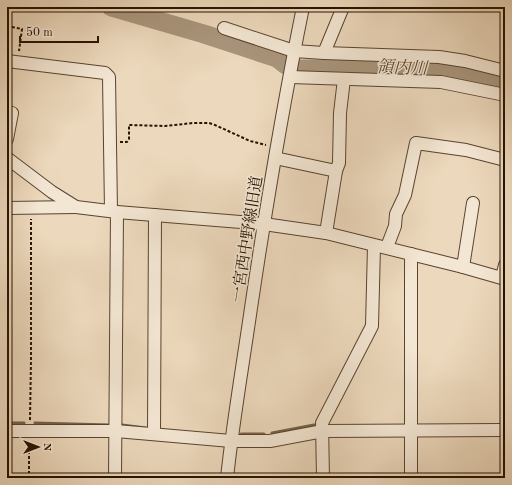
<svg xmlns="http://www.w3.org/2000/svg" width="512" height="485" font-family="'Old Standard TT','Noto Serif JP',serif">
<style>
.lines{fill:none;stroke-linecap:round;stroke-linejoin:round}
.stream{stroke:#75614b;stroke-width:3}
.river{stroke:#a9957c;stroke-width:19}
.minor-casing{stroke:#584430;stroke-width:14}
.path{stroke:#271301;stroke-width:2;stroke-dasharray:3 2;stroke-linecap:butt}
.minor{stroke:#f3e6d3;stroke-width:12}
.labels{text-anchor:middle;stroke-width:3;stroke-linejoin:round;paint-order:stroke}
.street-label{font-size:16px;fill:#271301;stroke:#f3e6d3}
.water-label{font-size:17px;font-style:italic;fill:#5b4732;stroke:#f3e6d3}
</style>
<rect width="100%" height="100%" fill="#ecd8bc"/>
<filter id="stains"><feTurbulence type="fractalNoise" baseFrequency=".005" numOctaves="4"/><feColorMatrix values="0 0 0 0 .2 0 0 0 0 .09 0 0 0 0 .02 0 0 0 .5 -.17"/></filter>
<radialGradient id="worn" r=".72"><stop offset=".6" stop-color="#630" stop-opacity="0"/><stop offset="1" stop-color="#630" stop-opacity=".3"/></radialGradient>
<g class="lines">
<g class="stream">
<polyline points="7,423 24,423"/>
<polyline points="35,423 110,425"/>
<polyline points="122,425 145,428"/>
<polyline points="272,433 314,425"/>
<polyline points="241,434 264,434"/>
</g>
<g class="river">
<polyline points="111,7 204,34 277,58 286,65"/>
<polyline points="299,69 323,69 340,65 449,69 505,81"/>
</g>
<defs>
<g id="minor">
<polyline points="224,28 294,51 324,53 439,57 465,61 505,71"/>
<polyline points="324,53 343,7"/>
<polyline points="7,61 105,73 109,77 111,211"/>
<polyline points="290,77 441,82 505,95"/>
<polyline points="7,139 12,113"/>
<polyline points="7,158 52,192 76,207 117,212 264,224 326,233 463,267 505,279"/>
<polyline points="275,158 336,171 326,233"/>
<polyline points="336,171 339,163 340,113 344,79"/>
<polyline points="7,208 76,207"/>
<polyline points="387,247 395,226 396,214 405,195 416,143 466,150 505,160"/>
<polyline points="411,254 411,478"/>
<polyline points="463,267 473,203"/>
<polyline points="502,277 505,265"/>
<polyline points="7,431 116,431 231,441 270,441 323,431 505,430"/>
<polyline points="154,434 155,215"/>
<polyline points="115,478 117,212"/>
<path d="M 227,478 C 233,421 243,364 251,308 C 266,207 283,106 303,7"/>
<polyline points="323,478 322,423 372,326 374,246"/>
</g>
</defs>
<use href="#minor" class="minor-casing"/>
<g class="path">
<polyline points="7,26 22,29 19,51"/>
<polyline points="120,142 127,142 129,139 129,125 165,126 193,123 209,123 215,125 250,141 266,145"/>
<polyline points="30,420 31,360 31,219"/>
<polyline points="29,441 29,478"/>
</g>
<use href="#minor" class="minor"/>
</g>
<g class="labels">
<g class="street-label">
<text transform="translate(246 239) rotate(-81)" y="6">一宮西中野線旧道</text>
</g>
<g class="water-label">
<text transform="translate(402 67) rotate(2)" y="6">領内川</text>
</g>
</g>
<rect width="512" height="485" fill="none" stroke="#ecd8bc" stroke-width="24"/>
<rect x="8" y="8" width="496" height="469" fill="none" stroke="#271301" stroke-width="2"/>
<rect x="12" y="12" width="488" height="461" fill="none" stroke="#271301"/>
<g transform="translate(38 447) rotate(90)" stroke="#f3e6d3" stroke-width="3" paint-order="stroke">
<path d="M0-3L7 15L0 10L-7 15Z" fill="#271301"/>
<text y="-6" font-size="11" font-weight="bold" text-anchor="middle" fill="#271301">N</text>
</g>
<path d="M20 36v6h78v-6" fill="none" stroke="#271301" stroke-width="2"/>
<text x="26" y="36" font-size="12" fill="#271301" stroke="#f3e6d3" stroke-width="3" paint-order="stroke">50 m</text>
<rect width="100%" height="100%" filter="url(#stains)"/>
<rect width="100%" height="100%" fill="url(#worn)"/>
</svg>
